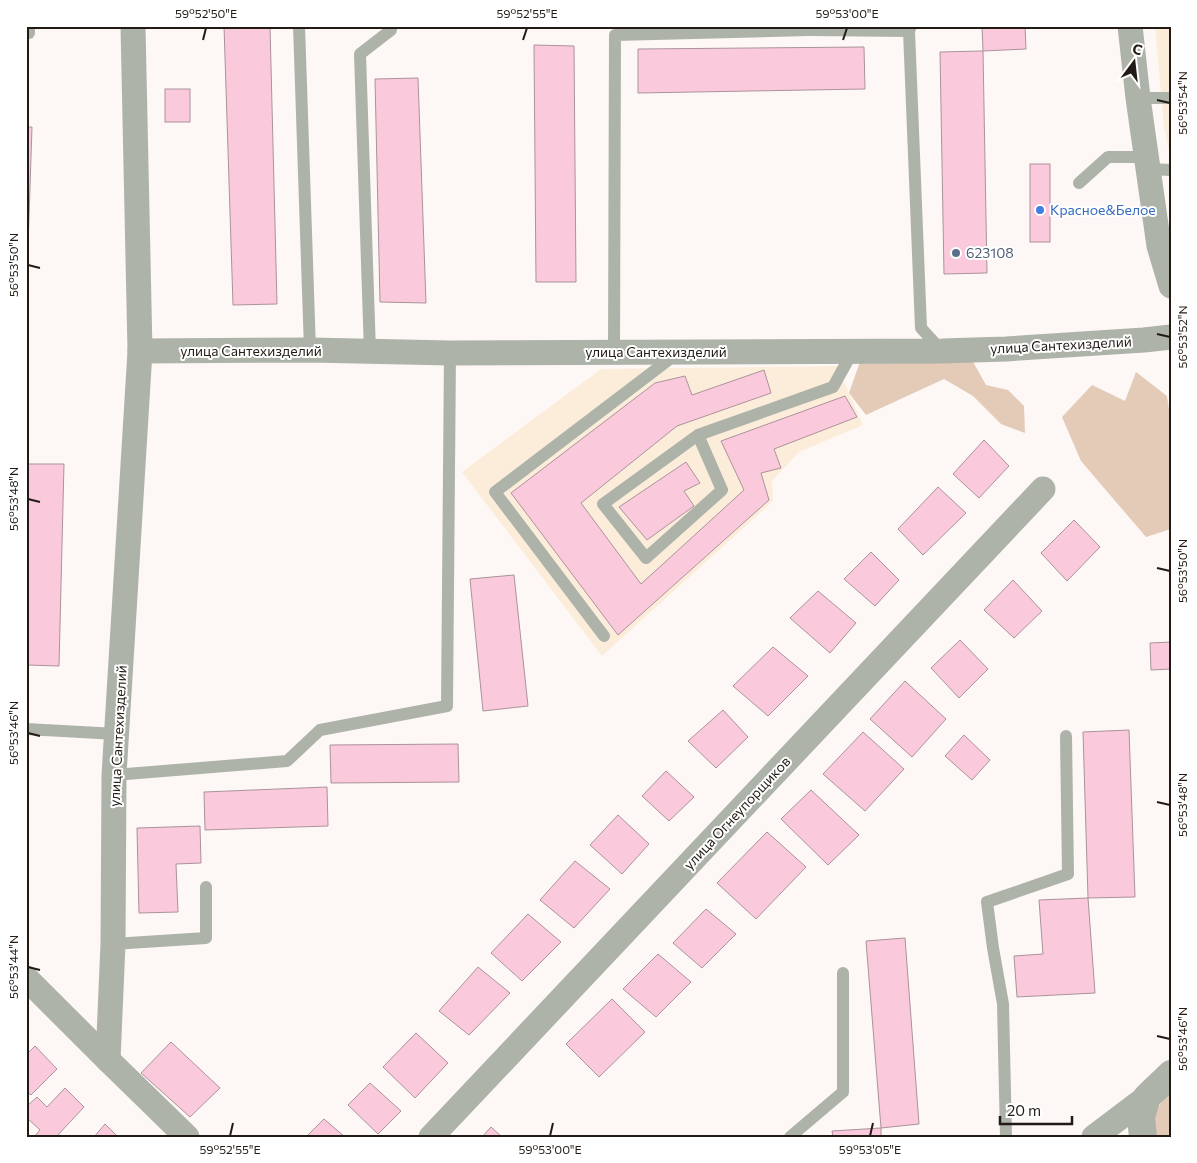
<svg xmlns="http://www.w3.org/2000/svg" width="1197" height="1163" font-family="Commissioner,sans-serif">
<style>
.industrial{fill:#fcedda}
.green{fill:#e3cbb8}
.building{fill:#facadc;stroke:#ab929b}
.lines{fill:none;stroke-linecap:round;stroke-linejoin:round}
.service{stroke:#aeb3aa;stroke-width:12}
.minor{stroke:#aeb3aa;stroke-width:25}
.tertiary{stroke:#aeb3aa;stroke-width:28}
.ticks{fill:none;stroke:#221b15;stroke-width:2}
.shop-dot{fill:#3f7fe0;stroke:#fff;stroke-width:2}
.service-dot{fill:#5c6f8a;stroke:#fff;stroke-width:2}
.labels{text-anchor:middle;stroke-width:4;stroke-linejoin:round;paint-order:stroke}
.shop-label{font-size:14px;fill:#366cbe;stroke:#fff;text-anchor:start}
.service-label{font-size:14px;fill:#4e5e75;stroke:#fff;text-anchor:start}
.street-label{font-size:14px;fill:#221b15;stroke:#fff}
.neatline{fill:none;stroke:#221b15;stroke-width:2}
.ticks-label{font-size:12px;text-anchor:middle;fill:#221b15}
</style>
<rect width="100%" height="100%" fill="#fdf8f5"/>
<g class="industrial">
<polygon points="1155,26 1171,26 1171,161 1164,127"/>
<polygon points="837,366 863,425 799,452 772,481 773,501 602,656 462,472 601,369"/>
</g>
<g class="green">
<polygon points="861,359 972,360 986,385 1008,390 1024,406 1025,433 1001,424 973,396 944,379 866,415 849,393"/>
<polygon points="1136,372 1167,396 1171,423 1171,529 1146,537 1081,461 1062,417 1092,385 1125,401"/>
<path d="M 1171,1092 L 1171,1137 L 1153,1137 C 1155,1116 1155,1106 1171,1092 Z"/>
</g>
<g class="building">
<polygon points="224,26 270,26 277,304 233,305"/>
<polygon points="982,26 1025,26 1026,49 983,51"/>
<polygon points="534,45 574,46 576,282 536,282"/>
<polygon points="864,47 865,89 638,93 638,49"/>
<polygon points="983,51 987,273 944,274 940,52"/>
<polygon points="418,78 426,303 380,302 375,79"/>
<rect x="165" y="89" width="25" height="33"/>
<polygon points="26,127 32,127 26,307"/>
<rect x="1030" y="164" width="20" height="78"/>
<polygon points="764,370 771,393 677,426 581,503 641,584 744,490 721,441 845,396 857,417 774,449 781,468 761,473 769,500 618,635 511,493 655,383 685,376 692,395"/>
<polygon points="984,440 1009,466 979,498 953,474"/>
<polygon points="686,462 700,483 684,491 694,506 647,540 619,507"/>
<polygon points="26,464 64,464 59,666 26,665"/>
<polygon points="938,487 966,513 923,555 898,529"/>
<polygon points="1074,520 1100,547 1067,581 1041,553"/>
<polygon points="871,552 899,580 875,606 844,579"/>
<polygon points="514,575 528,706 483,711 470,579"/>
<polygon points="1013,580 1042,611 1014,638 984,610"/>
<polygon points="818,591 856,623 830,653 790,618"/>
<polygon points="960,640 988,669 959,698 931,668"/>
<polygon points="1171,642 1171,669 1151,670 1150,643"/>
<polygon points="773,647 808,676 768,716 733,686"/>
<polygon points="905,681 946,719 912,757 870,719"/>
<polygon points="723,710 748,737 716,768 688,741"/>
<polygon points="1129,730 1135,897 1088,898 1083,732"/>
<polygon points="863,732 904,769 865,811 823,774"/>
<polygon points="964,735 990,760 972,780 945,756"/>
<polygon points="458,744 459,782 331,783 330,745"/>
<polygon points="666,771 694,797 669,821 642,796"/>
<polygon points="327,787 328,826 205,830 204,792"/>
<polygon points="811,790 859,835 828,865 781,819"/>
<polygon points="618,815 649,844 622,874 590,845"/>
<polygon points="200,826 201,863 176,864 178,912 139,913 137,828"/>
<polygon points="767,832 806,867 756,919 717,883"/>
<polygon points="575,861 610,889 574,928 540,900"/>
<polygon points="1088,898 1095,993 1017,997 1014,956 1043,954 1039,900"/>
<polygon points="706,909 736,934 702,968 673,943"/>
<polygon points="528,914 561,942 522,981 491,953"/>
<polygon points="905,938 919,1124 881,1128 866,941"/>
<polygon points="658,954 691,982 656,1017 623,989"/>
<polygon points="478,967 510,993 469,1035 439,1011"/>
<polygon points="612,999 645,1032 599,1077 566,1044"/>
<polygon points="416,1033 448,1063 415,1098 383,1067"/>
<polygon points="171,1042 220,1088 190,1117 141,1073"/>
<polygon points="35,1046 57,1069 31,1095 26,1091 26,1055"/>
<polygon points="370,1083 401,1111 378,1134 348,1105"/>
<polygon points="65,1088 84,1107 56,1137 34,1137 40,1130 26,1117 26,1107 37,1097 47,1107"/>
<polygon points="324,1119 345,1137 306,1137"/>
<polygon points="105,1124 118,1137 94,1137"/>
<polygon points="491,1127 502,1137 482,1137"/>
<polygon points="881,1128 881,1137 833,1137 832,1131"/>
</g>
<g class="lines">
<g class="service">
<polyline points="299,26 310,350"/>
<polyline points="911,26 909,31 921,328 942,351"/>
<polyline points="808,30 909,31"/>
<polyline points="29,33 29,26"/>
<polyline points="1138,98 1171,98"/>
<polyline points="1148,169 1171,170"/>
<polyline points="1079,183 1108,157 1147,157"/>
<polyline points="370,352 360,54 391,30 391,26"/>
<polyline points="614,352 615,35 808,30 808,26"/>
<polyline points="698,435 722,490 646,558 603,504 698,435 833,387 853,351"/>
<polyline points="604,636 495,492 675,355"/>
<polyline points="26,729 117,734"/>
<polyline points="114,775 287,761 320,730 447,706 450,353"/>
<polyline points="113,944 206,938 206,887"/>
<polyline points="790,1137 843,1092 843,973"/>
<polyline points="1006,1137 1003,1004 993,948 987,902 1068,874 1066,736"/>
</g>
<g class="minor">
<polyline points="1130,26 1138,98 1159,246 1171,286"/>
<polyline points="140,351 310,350 450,353 942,351 1006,349 1144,340 1171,337"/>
<polyline points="26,978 108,1060 187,1137"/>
<polyline points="108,1060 113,944 114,775 140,351 133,26"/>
<polyline points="431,1137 1043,489"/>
<polyline points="1094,1137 1147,1097"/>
</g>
<polyline class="tertiary" points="1143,1137 1141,1117 1147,1097 1171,1074"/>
</g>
<path class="ticks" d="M 203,40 L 206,28M 523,40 L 527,28M 843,40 L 847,28M 1157,100 L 1170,103M 28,265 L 40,268M 1157,334 L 1170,337M 28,499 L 40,502M 1157,568 L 1170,571M 28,733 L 40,736M 1157,802 L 1170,805M 28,967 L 40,970M 1157,1036 L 1170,1039M 230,1136 L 233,1123M 550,1136 L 553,1123M 870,1136 L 873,1123"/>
<circle class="shop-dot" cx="1040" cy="210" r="5"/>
<circle class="service-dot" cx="956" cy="253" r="5"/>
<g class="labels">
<g class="shop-label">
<text x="1050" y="215">Красное&amp;Белое</text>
</g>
<g class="service-label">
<text x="966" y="258">623108</text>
</g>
<g class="street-label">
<text transform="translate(1061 345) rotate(-3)" y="5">улица Сантехизделий</text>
<text x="251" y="356">улица Сантехизделий</text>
<text x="656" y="357">улица Сантехизделий</text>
<text transform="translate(118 736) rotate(-87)" y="5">улица Сантехизделий</text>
<text transform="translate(737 813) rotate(-47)" y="5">улица Огнеупорщиков</text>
</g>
</g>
<rect width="1197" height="1163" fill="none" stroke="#ffffff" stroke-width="55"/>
<g transform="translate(1134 62) rotate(15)" stroke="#ffffff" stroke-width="4" paint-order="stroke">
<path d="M0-4L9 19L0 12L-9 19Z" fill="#221b15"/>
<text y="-8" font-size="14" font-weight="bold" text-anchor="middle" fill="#221b15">С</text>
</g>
<path d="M1000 1116v8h72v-8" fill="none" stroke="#221b15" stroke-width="2.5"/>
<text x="1007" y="1116" font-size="15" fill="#221b15" stroke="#ffffff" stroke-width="4" paint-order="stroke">20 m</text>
<rect x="28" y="28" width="1142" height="1108" class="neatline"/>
<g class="ticks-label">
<text x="206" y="18">59°52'50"E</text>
<text x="527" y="18">59°52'55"E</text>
<text x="847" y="18">59°53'00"E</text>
<text transform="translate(1183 103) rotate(-90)" y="4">56°53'54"N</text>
<text transform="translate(14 265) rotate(-90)" y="4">56°53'50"N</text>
<text transform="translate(1183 337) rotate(-90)" y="4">56°53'52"N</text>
<text transform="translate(14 499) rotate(-90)" y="4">56°53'48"N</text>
<text transform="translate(1183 571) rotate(-90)" y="4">56°53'50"N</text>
<text transform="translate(14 733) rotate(-90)" y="4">56°53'46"N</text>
<text transform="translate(1183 805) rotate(-90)" y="4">56°53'48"N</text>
<text transform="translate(14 967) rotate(-90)" y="4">56°53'44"N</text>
<text transform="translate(1183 1039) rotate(-90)" y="4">56°53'46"N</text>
<text x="230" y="1154">59°52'55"E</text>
<text x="550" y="1154">59°53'00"E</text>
<text x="870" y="1154">59°53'05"E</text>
</g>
</svg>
